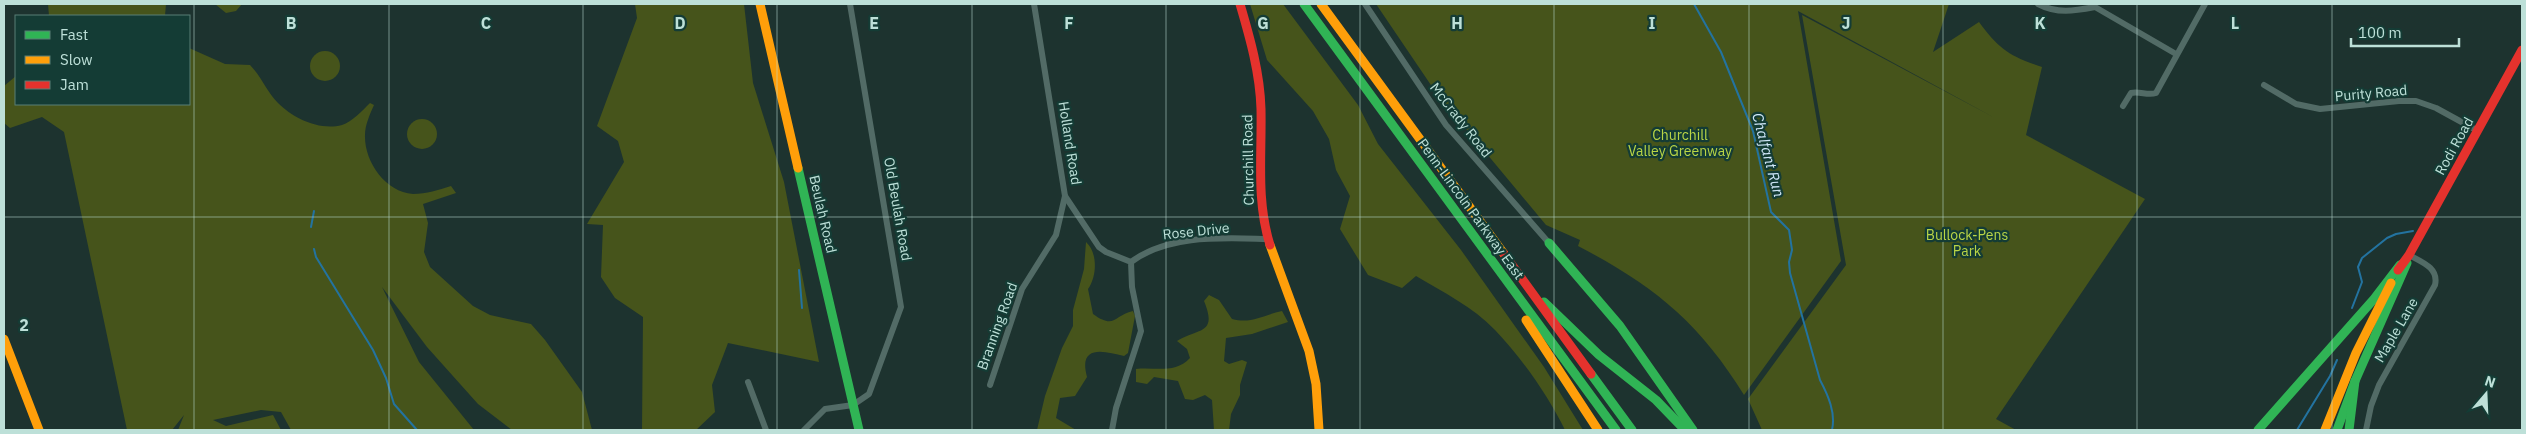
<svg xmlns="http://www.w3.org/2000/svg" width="2526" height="434" font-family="'IBM Plex Sans',sans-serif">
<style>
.green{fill:#46541b}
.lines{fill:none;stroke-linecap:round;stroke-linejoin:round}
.stream{stroke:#2373a0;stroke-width:2}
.street{stroke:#526b66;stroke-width:6}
.fast{stroke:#30b455;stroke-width:9}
.slow{stroke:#ff9f0a;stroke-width:9}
.jam{stroke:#e5322d;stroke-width:9}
.grid{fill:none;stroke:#bde0d8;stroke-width:1;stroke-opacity:0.55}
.labels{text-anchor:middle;stroke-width:4.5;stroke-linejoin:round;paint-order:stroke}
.street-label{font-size:14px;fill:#bde0d8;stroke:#143c35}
.park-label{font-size:14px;fill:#b9d546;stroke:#143c35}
.water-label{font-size:15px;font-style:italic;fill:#cfe6f7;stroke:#143c35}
.grid-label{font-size:16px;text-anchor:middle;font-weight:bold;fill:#bde0d8;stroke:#143c35;stroke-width:4.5;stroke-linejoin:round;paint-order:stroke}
</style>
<rect width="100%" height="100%" fill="#1d332f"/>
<g class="green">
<polygon points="48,4 166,4 165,16 49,16"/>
<polygon points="215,4 242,4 236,11 226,13"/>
<polygon points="635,4 744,4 753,83 784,182 819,362 728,343 712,385 715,412 696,430 642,430 643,317 615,298 601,277 603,225 587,224 624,162 618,141 597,126 637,18"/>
<path d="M 1250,4 L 1283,4 L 1358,105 L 1378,144 L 1461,250 L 1544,367 L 1583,430 L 1565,430 C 1549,397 1521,357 1495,330 C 1473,307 1443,292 1416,276 L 1402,288 L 1368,275 L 1340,229 L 1350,196 L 1336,170 L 1329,139 L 1313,111 L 1267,60 Z"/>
<path d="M 1376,4 L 1949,4 L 1933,52 L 1979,22 C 1999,49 2009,56 2042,67 L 2026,135 L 2145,199 L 1996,419 L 2016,430 L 1762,430 L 1748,399 L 1846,265 L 1802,15 L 1995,118 L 1798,11 L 1841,261 L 1744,395 C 1699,322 1653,285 1578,246 L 1580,240 L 1546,225 L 1437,94 Z"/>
<path d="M 189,48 L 225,64 L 250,65 C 261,76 267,92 278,103 C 293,118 319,131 342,125 C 352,122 363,110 370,103 L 374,105 C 370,114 365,125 365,135 C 364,161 385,192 413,194 C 427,194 438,190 451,186 L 456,193 L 423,204 L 428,223 L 424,252 L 430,267 L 473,306 L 490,315 L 531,324 L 545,340 L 582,392 L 592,430 L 512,430 L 478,404 L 427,347 L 382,287 L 419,362 L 474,430 L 291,430 L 281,412 L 261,410 L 213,420 L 226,426 L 273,415 L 281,430 L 178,430 L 184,415 L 172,430 L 127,430 L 64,132 L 42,117 L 10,128 L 4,123 L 4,86 L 16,76 L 16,104 L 189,104 Z"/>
<circle cx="325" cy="66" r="15"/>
<circle cx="422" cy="134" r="15"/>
<path d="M 1086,242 C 1098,253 1097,276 1088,289 L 1093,314 C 1115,330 1114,315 1133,311 L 1135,316 L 1128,353 L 1124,356 C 1104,351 1078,344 1087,377 L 1075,396 L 1060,398 L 1056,418 L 1076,430 L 1037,430 L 1045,396 L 1062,348 L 1073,326 L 1073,310 L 1084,269 Z"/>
<path d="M 1209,295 L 1219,300 L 1232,319 C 1252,324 1263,315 1282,311 L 1288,322 L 1252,334 L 1226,338 L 1224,361 L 1229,364 L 1242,360 L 1247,362 L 1240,385 L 1240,395 L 1231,414 L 1229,430 L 1214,430 L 1212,400 L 1205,395 L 1193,400 L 1185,399 L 1178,381 L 1154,377 L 1147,384 L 1136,382 L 1136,369 C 1156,367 1175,374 1190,358 L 1187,349 L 1177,341 C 1198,328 1218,335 1204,301 Z"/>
</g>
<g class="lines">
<g class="stream">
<path d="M 1694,4 L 1721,52 L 1753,131 L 1771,212 L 1789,230 L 1792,250 L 1789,262 L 1790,273 L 1820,380 C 1828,395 1836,413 1832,430"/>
<polyline points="311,227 314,211"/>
<polyline points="314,249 316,257 373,350 386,378 394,404 417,430"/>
<polyline points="799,270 802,308"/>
<polyline points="2352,308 2362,282 2358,267 2362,258 2387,238 2396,234 2413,231"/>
<polyline points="2297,430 2330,376 2337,360"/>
</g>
<g class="street">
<polyline points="1034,4 1065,196 1099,247 1106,252 1131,262 1132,287 1141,331 1116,408 1112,430"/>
<polyline points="1365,4 1446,125 1549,243"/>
<path d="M 2038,4 C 2057,14 2074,11 2095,7 L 2176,54"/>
<polyline points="2264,85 2296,104 2320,109 2399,101 2416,101 2436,108 2478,131"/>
<path d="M 2123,106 L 2131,93 C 2140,91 2148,96 2156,93 L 2205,4"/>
<path d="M 1131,262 C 1169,234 1223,238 1267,239"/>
<polyline points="748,382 766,430"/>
<polyline points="990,385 1022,289 1056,235 1065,196"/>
<polyline points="804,430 825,409 853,405 869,394 901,307 850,4"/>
<path d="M 2366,430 L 2371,406 L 2379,385 L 2435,285 C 2439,268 2422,262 2409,255"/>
</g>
<g class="fast">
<polyline points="1304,4 1616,430"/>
<polyline points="798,168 859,430"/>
<polyline points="1549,243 1620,326 1693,430"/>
<polyline points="1544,302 1599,355 1656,400 1685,430"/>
<polyline points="1591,374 1632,430"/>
<polyline points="2258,430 2374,299 2400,265"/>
<polyline points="2337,430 2355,381 2407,263"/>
<polyline points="2349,430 2355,381"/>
</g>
<g class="slow">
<polyline points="760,4 798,168"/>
<polyline points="1321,4 1504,254"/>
<polyline points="1270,245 1309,351 1316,384 1319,430"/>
<polyline points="1526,320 1598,430"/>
<polyline points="4,339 39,430"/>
<polyline points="2325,430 2356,353 2391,283"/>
</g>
<g class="jam">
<path d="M 1240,4 C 1250,38 1260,73 1261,109 C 1262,156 1256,200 1270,245"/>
<polyline points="1504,254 1591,374"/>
<polyline points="2398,270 2409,255 2522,50"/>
</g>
</g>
<path class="grid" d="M 194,4 L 194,430M 389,4 L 389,430M 583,4 L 583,430M 777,4 L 777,430M 972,4 L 972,430M 1166,4 L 1166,430M 1360,4 L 1360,430M 1554,4 L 1554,430M 1749,4 L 1749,430M 1943,4 L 1943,430M 2137,4 L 2137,430M 2332,4 L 2332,430M 4,217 L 2522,217"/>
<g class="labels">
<g class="street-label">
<text transform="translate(2371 93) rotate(-5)" y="5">Purity Road</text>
<text transform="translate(1461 120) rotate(52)" y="5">McCrady Road</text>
<text transform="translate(1070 143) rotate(81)" y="5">Holland Road</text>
<text transform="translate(2454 146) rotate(-61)" y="5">Rodi Road</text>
<text transform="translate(1248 160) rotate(-91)" y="5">Churchill Road</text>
<text transform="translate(898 209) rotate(80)" y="5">Old Beulah Road</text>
<text transform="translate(1471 209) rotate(54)" y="5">Penn-Lincoln Parkway East</text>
<text transform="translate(823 214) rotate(77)" y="5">Beulah Road</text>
<text transform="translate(1196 231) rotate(-6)" y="5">Rose Drive</text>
<text transform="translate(997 326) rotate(-70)" y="5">Branning Road</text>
<text transform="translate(2396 330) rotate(-60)" y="5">Maple Lane</text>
</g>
<g class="park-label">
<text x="1680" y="140">Churchill<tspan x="1680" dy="16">Valley Greenway</tspan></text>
<text x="1967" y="240">Bullock-Pens<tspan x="1967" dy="16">Park</tspan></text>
</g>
<g class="water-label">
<text transform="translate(1768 155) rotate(75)" y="5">Chalfant Run</text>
</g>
</g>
<g class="grid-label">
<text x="291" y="29">B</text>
<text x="486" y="29">C</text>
<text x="680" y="29">D</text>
<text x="874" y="29">E</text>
<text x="1069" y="29">F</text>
<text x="1263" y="29">G</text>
<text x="1457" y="29">H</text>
<text x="1652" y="29">I</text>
<text x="1846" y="29">J</text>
<text x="2040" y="29">K</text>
<text x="2235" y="29">L</text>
<text x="24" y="331">2</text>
</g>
<rect width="2526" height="434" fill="none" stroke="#bde0d8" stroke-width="10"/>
<rect x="15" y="15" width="175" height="90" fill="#143c35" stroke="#587e76"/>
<rect x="25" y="31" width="25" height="8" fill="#30b455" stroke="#587e76"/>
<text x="60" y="40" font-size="15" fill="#bde0d8">Fast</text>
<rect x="25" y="56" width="25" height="8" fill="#ff9f0a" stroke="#587e76"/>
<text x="60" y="65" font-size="15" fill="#bde0d8">Slow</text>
<rect x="25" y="81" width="25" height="8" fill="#e5322d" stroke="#587e76"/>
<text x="60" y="90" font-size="15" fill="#bde0d8">Jam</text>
<g transform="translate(2486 394) rotate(19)" stroke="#143c35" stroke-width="4" paint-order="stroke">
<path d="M0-4L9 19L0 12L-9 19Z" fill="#bde0d8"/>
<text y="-8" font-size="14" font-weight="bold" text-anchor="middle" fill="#bde0d8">N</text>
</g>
<path d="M2351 38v8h108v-8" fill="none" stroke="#bde0d8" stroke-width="2.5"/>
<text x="2358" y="38" font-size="15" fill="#bde0d8" stroke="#143c35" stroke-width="4" paint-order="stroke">100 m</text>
</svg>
